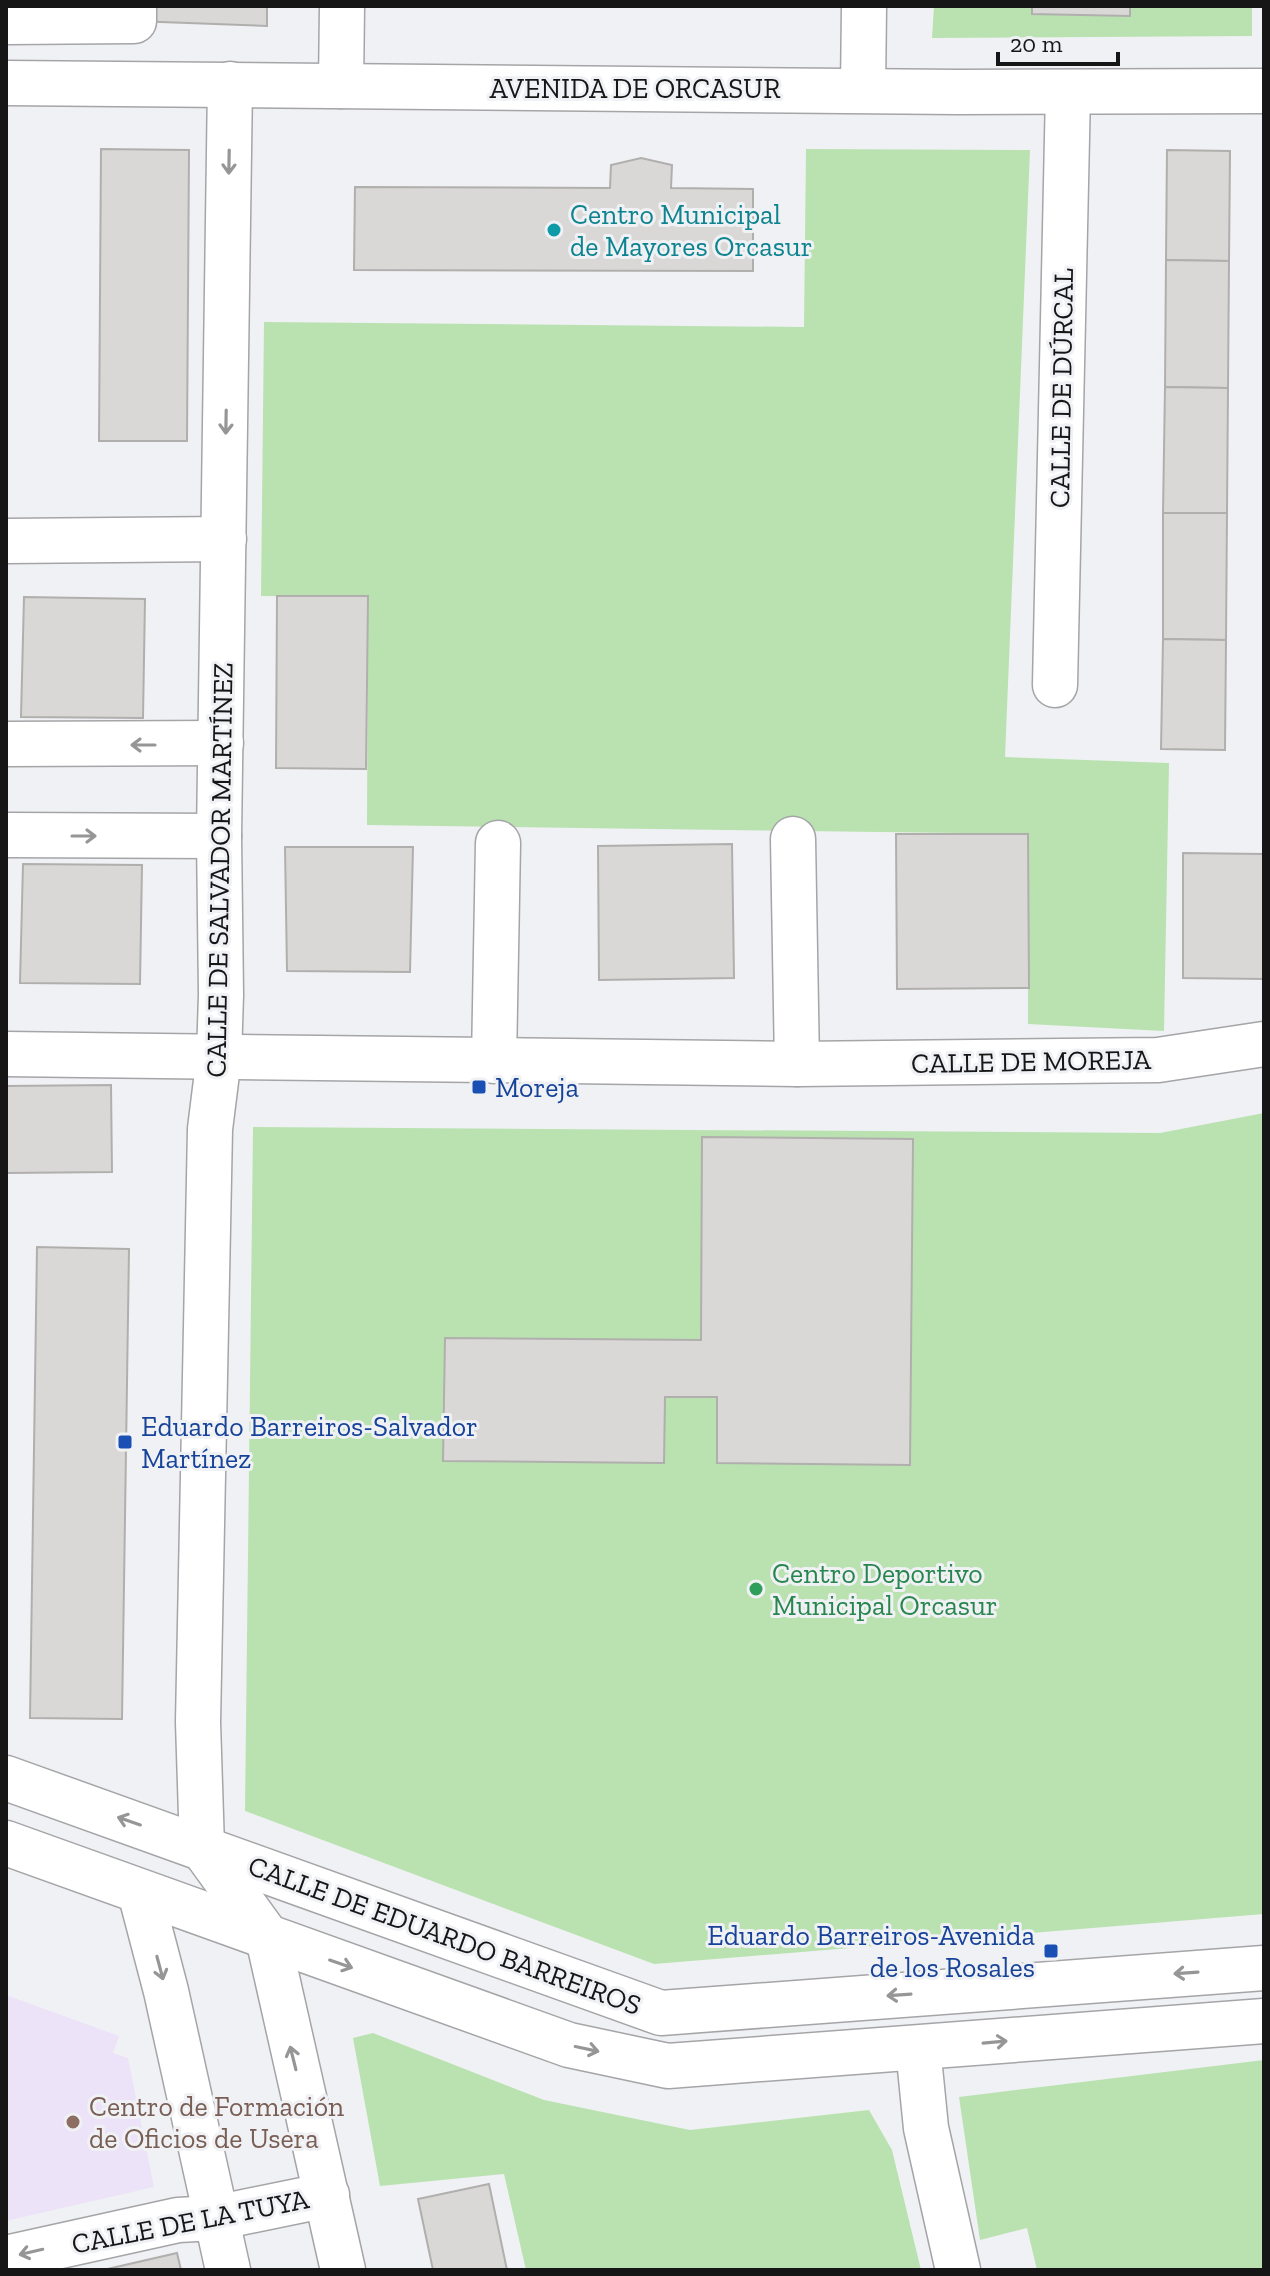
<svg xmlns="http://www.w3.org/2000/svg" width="1270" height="2276" font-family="'Zilla Slab',serif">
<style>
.education{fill:#ece3f8}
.green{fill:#b9e2b0}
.building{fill:#dad8d6;stroke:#b1afad;stroke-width:2}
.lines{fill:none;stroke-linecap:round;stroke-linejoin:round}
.minor-casing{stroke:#a5a5a8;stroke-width:47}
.minor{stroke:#fff;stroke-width:44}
.oneway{stroke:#969697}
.culture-dot{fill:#0f9aa8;stroke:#f0f1f4;stroke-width:3}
.transit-dot{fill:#1a4fb4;stroke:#f0f1f4;stroke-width:3}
.leisure-dot{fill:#2e9e5b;stroke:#f0f1f4;stroke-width:3}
.education-dot{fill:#8d6e63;stroke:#f0f1f4;stroke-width:3}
.labels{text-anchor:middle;stroke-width:6;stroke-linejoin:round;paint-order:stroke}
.street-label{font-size:28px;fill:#161617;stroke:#f0f1f4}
.culture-label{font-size:28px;fill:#0d838f;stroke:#f0f1f4;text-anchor:start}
.transit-label{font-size:28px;fill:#164399;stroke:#f0f1f4;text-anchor:start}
.leisure-label{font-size:28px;fill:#27864d;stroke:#f0f1f4;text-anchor:start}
.education-label{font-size:28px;fill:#785e54;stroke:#f0f1f4;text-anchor:start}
</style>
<rect width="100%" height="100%" fill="#f0f1f4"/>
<polygon class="education" points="6,1995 119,2036 113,2053 128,2058 154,2187 6,2221"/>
<g class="green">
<polygon points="934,6 1252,6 1252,36 932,38"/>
<polygon points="806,149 1030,150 1005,757 1169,763 1164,1031 1028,1024 1028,834 367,825 368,597 261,596 264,322 804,327"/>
<polygon points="1264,1113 1264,1914 654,1964 245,1811 253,1127 1160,1133"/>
<polygon points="373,2033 544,2100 690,2130 869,2110 892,2150 921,2270 526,2270 504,2174 380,2186 353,2038"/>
<polygon points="1264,2060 1264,2270 1037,2270 1027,2228 980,2240 959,2097"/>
</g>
<g class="building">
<polygon points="134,6 267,6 267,26 134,21"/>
<polygon points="1032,6 1130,6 1130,16 1032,14"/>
<polygon points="101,149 189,150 187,441 99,441"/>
<polygon points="1167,150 1230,151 1229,261 1166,260"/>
<polygon points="641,158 672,165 671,188 753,189 753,271 354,270 355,187 610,188 611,165"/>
<polygon points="1166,260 1229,261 1228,388 1165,387"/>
<polygon points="1165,387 1228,388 1227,513 1163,513"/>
<polygon points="1163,513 1227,513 1226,640 1163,639"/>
<polygon points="277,596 368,596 366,769 276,768"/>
<polygon points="24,597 145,599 143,718 21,717"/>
<polygon points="1163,639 1226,640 1225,750 1161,749"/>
<polygon points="896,834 1028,834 1029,988 897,989"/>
<polygon points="732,844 734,978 599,980 598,846"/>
<polygon points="285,847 413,847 410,972 287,971"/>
<polygon points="1183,853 1264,854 1264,979 1183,978"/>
<polygon points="23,864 142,865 140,984 20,983"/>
<polygon points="111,1085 112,1172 6,1173 6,1086"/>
<polygon points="702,1137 913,1139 910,1465 717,1463 717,1397 665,1397 664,1463 443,1461 445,1338 701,1340"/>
<polygon points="37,1247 129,1249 122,1719 30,1718"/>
<polygon points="489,2184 507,2270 433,2270 418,2199"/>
<polygon points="177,2253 181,2270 103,2270"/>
</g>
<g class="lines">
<defs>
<g id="minor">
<polyline points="6,22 134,21 134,6"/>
<polyline points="6,83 958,92 1264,91"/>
<polyline points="341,86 342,6"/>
<polyline points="863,90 864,6"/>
<polyline points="6,541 224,539"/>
<polyline points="1055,685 1068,92"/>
<polyline points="6,744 221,743"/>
<polyline points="6,835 219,836"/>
<polyline points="793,839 797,1064"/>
<polyline points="6,1054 797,1064 1158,1060 1264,1044"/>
<polyline points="494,1061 498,843"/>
<polyline points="6,1778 661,2013 1264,1968"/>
<polyline points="6,1843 569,2045 668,2066 1264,2021"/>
<polyline points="202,1847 198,1722 210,1129 219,1057 221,995 219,836 230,84"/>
<polyline points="202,1847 268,1938 343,2270"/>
<polyline points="140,1892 166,1991 228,2270"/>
<polyline points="918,2048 926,2128 958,2270"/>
<polyline points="6,2258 178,2220 215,2218 327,2195"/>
</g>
</defs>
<use href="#minor" class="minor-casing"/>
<use href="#minor" class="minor"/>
</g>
<defs><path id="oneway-shaft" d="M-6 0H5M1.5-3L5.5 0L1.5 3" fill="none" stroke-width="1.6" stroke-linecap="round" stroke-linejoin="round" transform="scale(2)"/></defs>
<g class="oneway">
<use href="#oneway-shaft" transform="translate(229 162) rotate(91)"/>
<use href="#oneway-shaft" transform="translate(226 422) rotate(91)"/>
<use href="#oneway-shaft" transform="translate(143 745) rotate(-180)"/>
<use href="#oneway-shaft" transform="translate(84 836)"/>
<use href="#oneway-shaft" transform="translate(129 1821) rotate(-161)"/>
<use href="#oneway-shaft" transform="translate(341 1964) rotate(19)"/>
<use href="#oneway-shaft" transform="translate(160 1968) rotate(75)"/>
<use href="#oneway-shaft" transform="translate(1186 1973) rotate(176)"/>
<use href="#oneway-shaft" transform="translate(899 1995) rotate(176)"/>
<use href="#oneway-shaft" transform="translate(995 2042) rotate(-5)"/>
<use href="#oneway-shaft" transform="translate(587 2049) rotate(12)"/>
<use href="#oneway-shaft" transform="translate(293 2058) rotate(-104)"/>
<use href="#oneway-shaft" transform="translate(31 2252) rotate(167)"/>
</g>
<circle class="culture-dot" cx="554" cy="230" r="8"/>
<g class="transit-dot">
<rect x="471" y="1079" width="16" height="16" rx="4"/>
<rect x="117" y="1434" width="16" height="16" rx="4"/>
<rect x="1043" y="1943" width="16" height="16" rx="4"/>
</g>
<circle class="leisure-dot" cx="756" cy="1589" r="8"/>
<circle class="education-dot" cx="73" cy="2122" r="8"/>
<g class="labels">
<g class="street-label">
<text x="635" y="98">AVENIDA DE ORCASUR</text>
<text transform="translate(1061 388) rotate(-89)" y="10">CALLE DE DÚRCAL</text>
<text transform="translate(219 870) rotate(-89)" y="10">CALLE DE SALVADOR MARTÍNEZ</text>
<text transform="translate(1031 1061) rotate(-1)" y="10">CALLE DE MOREJA</text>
<text transform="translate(445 1935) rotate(20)" y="10">CALLE DE EDUARDO BARREIROS</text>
<text transform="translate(190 2221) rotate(-11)" y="10">CALLE DE LA TUYA</text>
</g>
<g class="culture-label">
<text x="570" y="224">Centro Municipal<tspan x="570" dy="32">de Mayores Orcasur</tspan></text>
</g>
<g class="transit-label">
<text x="495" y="1097">Moreja</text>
<text x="141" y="1436">Eduardo Barreiros-Salvador<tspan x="141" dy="32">Martínez</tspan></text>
<text x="1035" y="1945" text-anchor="end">Eduardo Barreiros-Avenida<tspan x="1035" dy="32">de los Rosales</tspan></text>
</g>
<g class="leisure-label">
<text x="772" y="1583">Centro Deportivo<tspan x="772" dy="32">Municipal Orcasur</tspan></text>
</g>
<g class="education-label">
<text x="89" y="2116">Centro de Formación<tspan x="89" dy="32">de Oficios de Usera</tspan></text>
</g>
</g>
<rect width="1270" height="2276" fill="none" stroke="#161617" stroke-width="16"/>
<path d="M998 52v12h120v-12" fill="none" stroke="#161617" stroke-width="4"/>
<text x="1010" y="52" font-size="24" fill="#161617" stroke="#f0f1f4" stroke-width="6" paint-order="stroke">20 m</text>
</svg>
